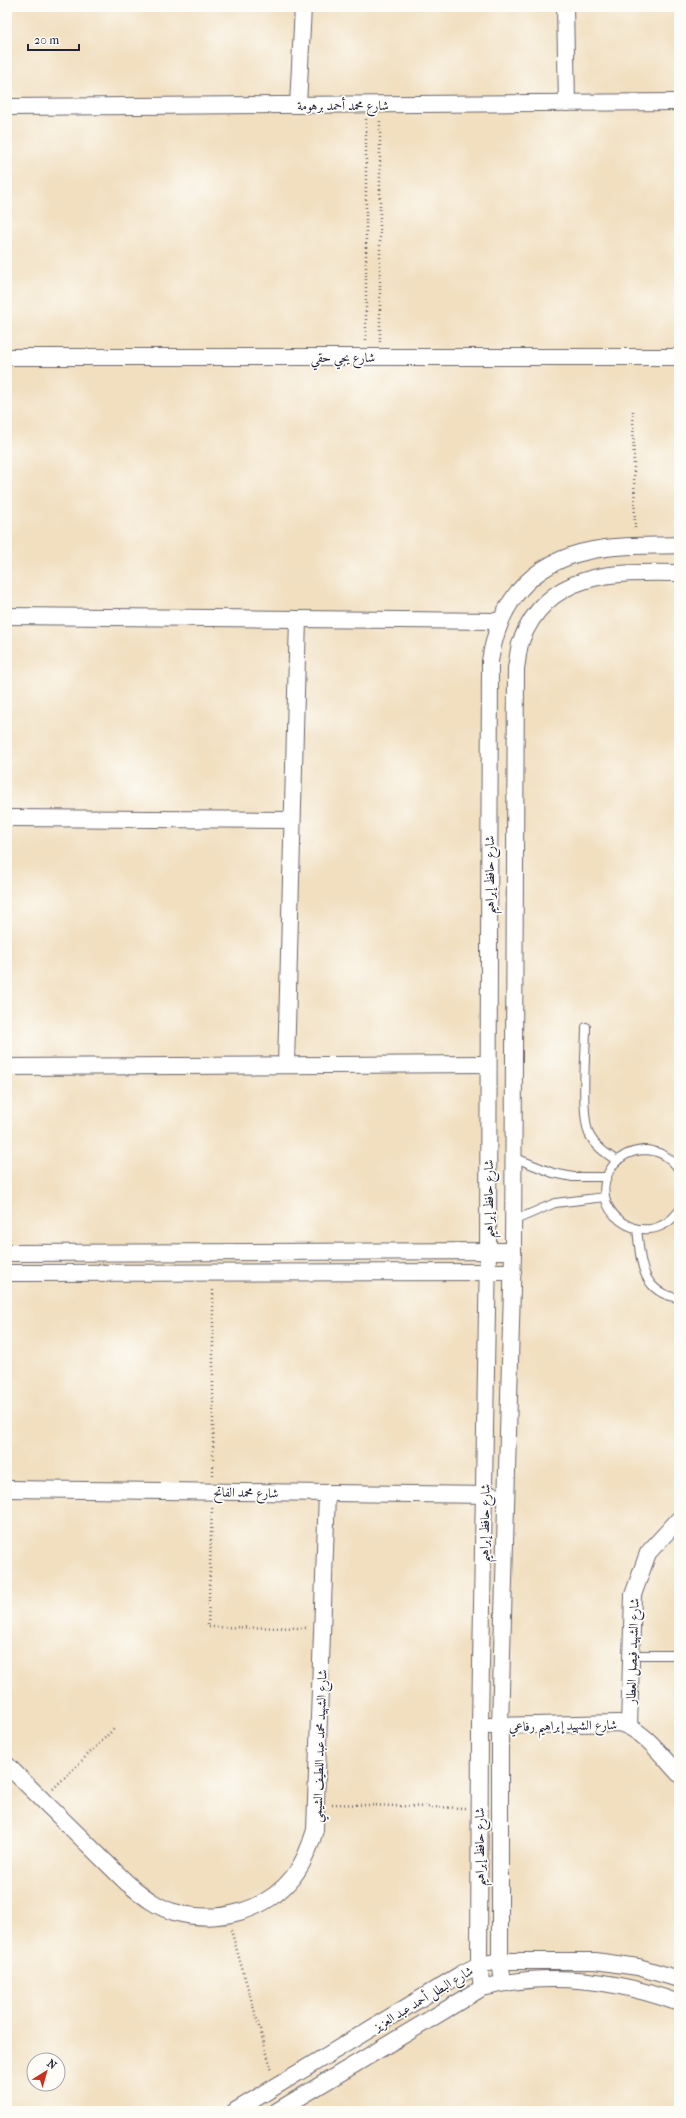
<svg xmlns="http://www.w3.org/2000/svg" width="686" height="2118" font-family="'IM FELL French Canon',Amiri,serif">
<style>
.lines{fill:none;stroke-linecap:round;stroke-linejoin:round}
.lane-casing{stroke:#6a646a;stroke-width:10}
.street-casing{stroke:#6a646a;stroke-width:18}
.path{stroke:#6a646a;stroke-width:2.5;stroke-dasharray:1 3;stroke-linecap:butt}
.lane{stroke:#fff;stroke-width:8}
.street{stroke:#fff;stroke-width:16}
.labels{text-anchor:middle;stroke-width:3.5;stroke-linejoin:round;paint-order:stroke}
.street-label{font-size:13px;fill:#22223b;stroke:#fdfcf7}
</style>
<rect width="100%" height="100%" fill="#fdfcf7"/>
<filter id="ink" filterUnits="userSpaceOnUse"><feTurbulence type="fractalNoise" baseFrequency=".025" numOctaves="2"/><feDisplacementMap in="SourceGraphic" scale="8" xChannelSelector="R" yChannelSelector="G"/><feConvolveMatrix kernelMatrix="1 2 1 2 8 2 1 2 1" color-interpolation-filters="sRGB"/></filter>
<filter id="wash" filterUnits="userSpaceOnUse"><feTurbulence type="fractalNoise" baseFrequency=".012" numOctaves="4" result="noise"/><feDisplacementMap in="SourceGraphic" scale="16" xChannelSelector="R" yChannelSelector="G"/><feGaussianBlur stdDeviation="0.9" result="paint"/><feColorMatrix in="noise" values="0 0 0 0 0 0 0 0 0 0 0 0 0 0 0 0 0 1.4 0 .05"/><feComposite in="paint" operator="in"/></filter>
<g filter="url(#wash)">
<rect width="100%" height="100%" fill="#f1dfc0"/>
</g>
<g filter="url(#ink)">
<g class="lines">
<defs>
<g id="lane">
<path d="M 586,1027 C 586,1052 580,1117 590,1136 C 596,1147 607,1154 617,1161"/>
<polyline points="513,1157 553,1173 573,1177 607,1177"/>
<path d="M 679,1170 C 671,1157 658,1150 643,1150 C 632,1151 621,1156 614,1164 C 580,1207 644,1257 679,1211"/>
<polyline points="513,1221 555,1203 605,1197"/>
<path d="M 637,1229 C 641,1260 640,1293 679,1298"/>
<polyline points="632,1655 679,1655"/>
</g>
<g id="street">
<polyline points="565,7 567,103"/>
<polyline points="298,105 303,7"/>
<polyline points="7,107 679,102"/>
<polyline points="7,357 679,357"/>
<polyline points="7,616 499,621"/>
<polyline points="7,818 292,820"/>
<polyline points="286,1065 298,619"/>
<polyline points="7,1067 488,1064"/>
<polyline points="7,1253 513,1251"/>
<polyline points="7,1273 513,1272"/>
<polyline points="7,1489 493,1495"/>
<path d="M 490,1726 L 619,1723 C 644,1730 661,1755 679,1774"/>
<polyline points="629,1726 633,1595 648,1553 679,1519"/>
<path d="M 7,1765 L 127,1883 C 142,1895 156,1907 174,1912 C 217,1924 265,1912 293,1877 C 304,1863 310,1847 315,1830 L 327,1493"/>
<path d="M 503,1982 L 500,1961 L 500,1726 L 513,1251 L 516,668 C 518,659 518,649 521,641 C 548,570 615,572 679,573"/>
<path d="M 482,1988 L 479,1965 L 480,1725 L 488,1251 L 490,661 C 500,595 538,556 606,548 C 630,545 655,546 679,545"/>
<polyline points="235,2111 461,1974 479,1965 500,1961 595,1961 638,1967 679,1979"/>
<path d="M 277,2111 L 482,1988 C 548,1971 616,1980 679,2003"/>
</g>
</defs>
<use href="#lane" class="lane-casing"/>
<use href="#street" class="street-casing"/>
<g class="path">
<polyline points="366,119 366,340"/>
<polyline points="380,342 380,119"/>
<polyline points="633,411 635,530"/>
<polyline points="213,1475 213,1288"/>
<polyline points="212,1508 208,1627 307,1628"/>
<polyline points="53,1789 115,1728"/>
<polyline points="332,1804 465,1808"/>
<polyline points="231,1930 272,2071"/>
</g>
<use href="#lane" class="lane"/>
<use href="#street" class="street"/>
</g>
</g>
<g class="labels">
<g class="street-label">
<text x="343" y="110">شارع محمد أحمد برهومة</text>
<text x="343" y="362">شارع يحي حقي</text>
<text transform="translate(489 875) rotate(-90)" y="5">شارع حافظ إبراهيم</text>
<text transform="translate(488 1199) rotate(-90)" y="5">شارع حافظ إبراهيم</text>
<text transform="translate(246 1492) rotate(1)" y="5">شارع محمد الفاتح</text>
<text transform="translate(484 1523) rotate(-89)" y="5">شارع حافظ إبراهيم</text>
<text transform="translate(632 1651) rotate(-88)" y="5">شارع الشهيد فيصل العطار</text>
<text transform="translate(563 1725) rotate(-1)" y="5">شارع الشهيد إبراهيم رفاعي</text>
<text transform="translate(319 1746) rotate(-88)" y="5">شارع الشهيد محمد عبد اللطيف الشيمي</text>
<text transform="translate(479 1847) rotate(-90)" y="5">شارع حافظ إبراهيم</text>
<text transform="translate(423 1998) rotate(-31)" y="5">شارع البطل أحمد عبد العزيز</text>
</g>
</g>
<rect width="686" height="2118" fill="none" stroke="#fdfcf7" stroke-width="24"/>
<g transform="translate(46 2072) rotate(37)"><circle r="19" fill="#fdfcf7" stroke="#a5a5ac"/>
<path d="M0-3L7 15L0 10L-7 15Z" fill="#c8321e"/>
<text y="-6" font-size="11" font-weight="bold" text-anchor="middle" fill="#22223b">N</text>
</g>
<path d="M28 44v6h51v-6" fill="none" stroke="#22223b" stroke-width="2"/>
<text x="34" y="44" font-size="12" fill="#22223b" stroke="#fdfcf7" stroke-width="3" paint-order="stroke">20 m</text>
</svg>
